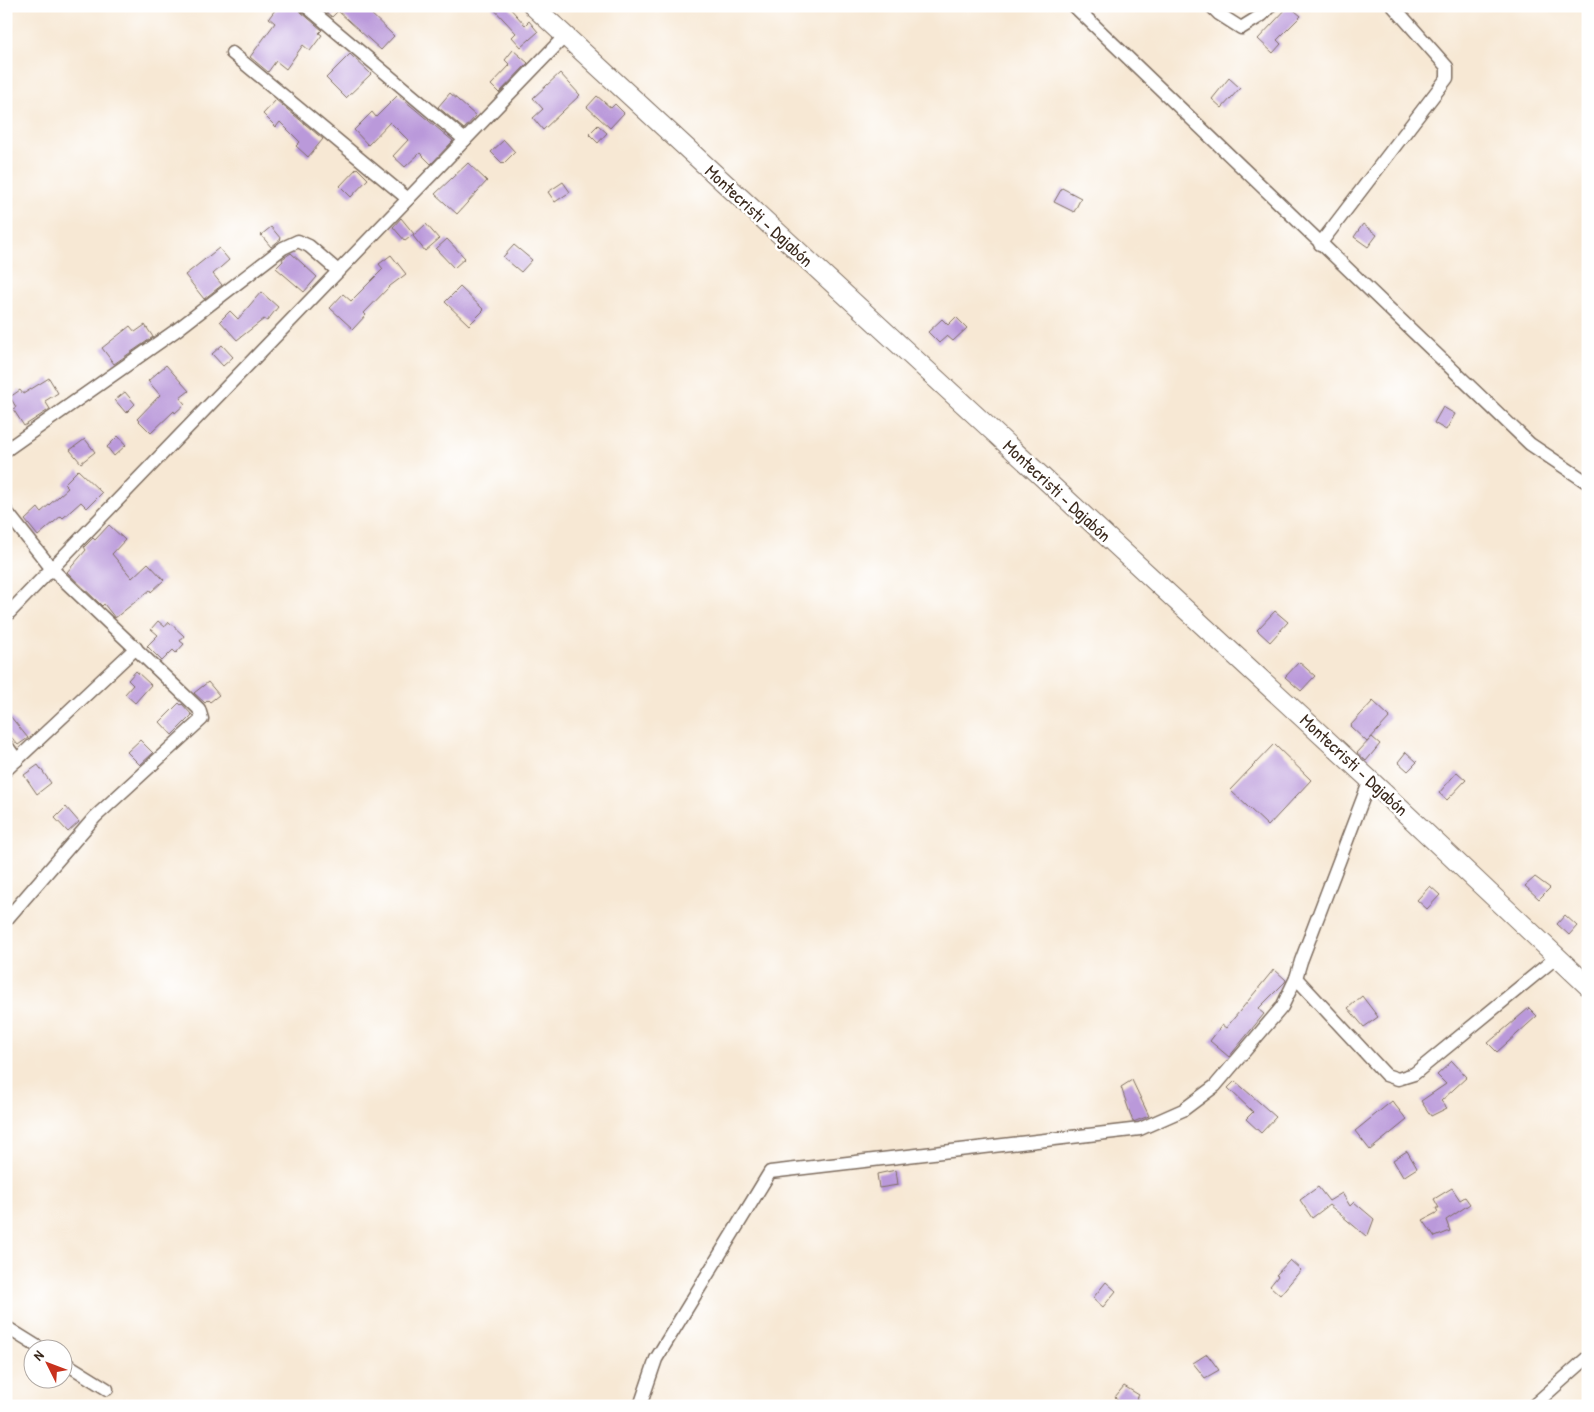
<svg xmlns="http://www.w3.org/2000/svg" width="1594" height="1412" font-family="'Patrick Hand',sans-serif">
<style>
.building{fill:#ba99da}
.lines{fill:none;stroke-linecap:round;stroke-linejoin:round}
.minor-casing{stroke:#7d6c5e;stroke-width:15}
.primary-casing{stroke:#7d6c5e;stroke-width:21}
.minor{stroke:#fff;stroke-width:12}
.primary{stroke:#fff;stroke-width:19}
.labels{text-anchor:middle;stroke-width:5;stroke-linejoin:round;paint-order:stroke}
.street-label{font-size:18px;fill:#3b2a1e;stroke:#fff}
</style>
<rect width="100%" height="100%" fill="#fff"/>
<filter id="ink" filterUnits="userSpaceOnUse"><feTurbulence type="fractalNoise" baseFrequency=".02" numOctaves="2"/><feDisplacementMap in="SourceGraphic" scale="10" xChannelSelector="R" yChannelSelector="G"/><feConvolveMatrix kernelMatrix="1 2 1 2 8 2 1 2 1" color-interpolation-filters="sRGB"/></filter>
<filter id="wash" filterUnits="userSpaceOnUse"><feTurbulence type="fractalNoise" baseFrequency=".0096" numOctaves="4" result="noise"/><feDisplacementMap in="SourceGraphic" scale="20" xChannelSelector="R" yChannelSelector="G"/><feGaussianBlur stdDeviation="1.12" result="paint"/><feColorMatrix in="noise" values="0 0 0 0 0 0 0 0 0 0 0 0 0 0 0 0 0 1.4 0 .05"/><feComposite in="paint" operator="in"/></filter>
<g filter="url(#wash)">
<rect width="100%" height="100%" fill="#f7e8d4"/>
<g id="blocks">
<g class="building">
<polygon points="278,6 298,6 301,12 322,30 319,33 322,35 310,51 303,45 286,69 276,61 268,72 250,57 275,23 269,18"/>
<polygon points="319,6 363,6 394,36 381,50 338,11 332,17"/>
<polygon points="491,6 508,6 525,25 529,21 538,32 521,47 512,37 516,33"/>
<polygon points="1289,6 1301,16 1277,40 1281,44 1273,53 1258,39"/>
<polygon points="513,50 528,63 499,93 491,85 510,65 505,60"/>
<polygon points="350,54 371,74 346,98 326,78"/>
<polygon points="560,73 580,95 543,130 533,118 543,109 533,98"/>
<polygon points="1229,78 1240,88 1222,108 1212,99"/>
<polygon points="450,93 476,116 464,129 438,107"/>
<polygon points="398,95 453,141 431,164 420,153 405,167 393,156 408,140 390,122 368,145 354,130 372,112 376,117"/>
<polygon points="597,96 611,108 615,104 624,113 610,128 587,107"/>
<polygon points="276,100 323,139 308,157 296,146 300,142 280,122 276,127 263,114"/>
<polygon points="598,125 607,133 598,143 589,134"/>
<polygon points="504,140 515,152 503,164 491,152"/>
<polygon points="468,163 487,181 457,214 435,194"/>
<polygon points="357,168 368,179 351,197 340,186"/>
<polygon points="563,182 570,192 555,202 548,192"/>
<polygon points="1062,188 1081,198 1074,212 1054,202"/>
<polygon points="401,218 414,234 405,241 393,227"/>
<polygon points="426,224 439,239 425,251 413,236"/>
<polygon points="1363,224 1377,235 1368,247 1354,237"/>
<polygon points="271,227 281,239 271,247 261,235"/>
<polygon points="447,239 465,258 454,268 436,249"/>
<polygon points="514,245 532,260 521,272 503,257"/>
<polygon points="219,248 229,260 213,274 222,285 204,299 185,275"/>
<polygon points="291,253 317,277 304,292 276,268 283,261 282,259"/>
<polygon points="391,255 406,274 390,286 364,313 366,315 353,329 330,308 343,294 351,301 383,269 379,264"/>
<polygon points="460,287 484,310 469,325 445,302"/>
<polygon points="261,292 278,307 267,321 264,319 237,340 220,321 230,311 238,319"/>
<polygon points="956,317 967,328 953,341 947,336 939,343 928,332 942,319 948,325"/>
<polygon points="145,325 153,337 114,364 102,348 130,326 135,332"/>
<polygon points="222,345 233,357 223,366 212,354"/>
<polygon points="166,365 189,391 180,398 185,404 175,413 174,411 151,433 137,419 160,395 148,381"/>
<polygon points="49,378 58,393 45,401 50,409 24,426 13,409 16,407 10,397 20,390 23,394"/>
<polygon points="125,392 135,404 126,413 115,400"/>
<polygon points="1443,407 1455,414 1446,430 1434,423"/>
<polygon points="118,436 126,445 114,456 107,447"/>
<polygon points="85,439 95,452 81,463 70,450"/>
<polygon points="78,470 102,493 87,508 81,502 63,518 61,516 38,536 25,520 38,508 41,512 68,488 64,484"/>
<polygon points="109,525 125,540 112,554 132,578 148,563 164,580 151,592 150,590 115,618 104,604 102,606 67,572 86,550 84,547 93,538 95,540"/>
<polygon points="1275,611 1288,622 1270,642 1257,630"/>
<polygon points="158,621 165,627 169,622 184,636 180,641 184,644 176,653 173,650 162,661 147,646 158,635 151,629"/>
<polygon points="1299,662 1315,676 1301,691 1285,677"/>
<polygon points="136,671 151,685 135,703 125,694 133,685 128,680"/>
<polygon points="208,682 219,695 210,702 208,700 205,703 194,693"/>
<polygon points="1373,701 1390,717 1367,742 1350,726"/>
<polygon points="179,703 181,705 182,704 192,715 172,735 160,722"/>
<polygon points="6,711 28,738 18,745 6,731"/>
<polygon points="1372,737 1380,744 1366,761 1357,753"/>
<polygon points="140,740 153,753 140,765 127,752"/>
<polygon points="1274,744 1311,780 1268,826 1230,790"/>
<polygon points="1406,752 1417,762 1408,771 1398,762"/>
<polygon points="38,765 51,783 37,794 24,775"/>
<polygon points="1457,772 1466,780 1447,800 1439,793"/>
<polygon points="66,807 79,822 68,832 55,818"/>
<polygon points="1535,877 1550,888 1539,899 1525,886"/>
<polygon points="1430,886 1440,895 1427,909 1417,900"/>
<polygon points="1565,915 1577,926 1569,935 1557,924"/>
<polygon points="1274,969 1286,980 1285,982 1258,1009 1264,1014 1229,1057 1210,1041 1222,1025 1226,1028"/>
<polygon points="1362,996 1378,1017 1364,1027 1348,1008"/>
<polygon points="1529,1008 1537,1016 1497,1052 1488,1043"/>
<polygon points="1452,1061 1467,1077 1441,1101 1447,1108 1431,1116 1421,1101 1446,1084 1437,1075"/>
<polygon points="1132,1080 1149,1116 1133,1122 1121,1087"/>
<polygon points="1235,1081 1276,1117 1261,1133 1246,1119 1253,1112 1228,1088"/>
<polygon points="1392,1101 1407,1120 1370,1150 1355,1131"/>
<polygon points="1407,1151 1417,1168 1403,1177 1393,1160"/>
<polygon points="896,1170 898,1185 879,1188 877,1174"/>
<polygon points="1318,1187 1329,1201 1342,1193 1350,1206 1354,1202 1374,1219 1368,1235 1366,1236 1329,1205 1312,1218 1300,1200"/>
<polygon points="1452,1188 1460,1200 1465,1197 1470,1204 1446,1220 1450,1231 1435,1237 1423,1220 1438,1212 1436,1208 1439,1208 1434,1199"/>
<polygon points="1290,1260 1301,1270 1280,1295 1270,1286 1278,1276 1276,1275"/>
<polygon points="1106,1282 1116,1291 1103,1307 1093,1298"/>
<polygon points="1207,1354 1219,1370 1205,1378 1193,1363"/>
<polygon points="1124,1386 1139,1395 1132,1406 1126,1406 1115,1397"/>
</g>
</g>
</g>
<g filter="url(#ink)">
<use href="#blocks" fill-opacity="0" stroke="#7d6c5e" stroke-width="1"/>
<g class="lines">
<defs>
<g id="minor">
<polyline points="306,6 465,140"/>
<polyline points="1074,6 1530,444 1588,483"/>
<polyline points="1211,6 1219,14 1241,28 1262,15 1270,6"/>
<polyline points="232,53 408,199"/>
<polyline points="1320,244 1447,78 1447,67 1393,6"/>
<polyline points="6,450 178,329 283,248 298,241 309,246 338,271"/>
<polyline points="6,511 52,569 199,709 202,719 95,817 6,920"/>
<polyline points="6,616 565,36"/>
<polyline points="6,745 17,760"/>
<polyline points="6,770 136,648"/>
<polyline points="1296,978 1386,1075 1398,1079 1414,1074 1558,956"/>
<polyline points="6,1327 43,1350"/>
<polyline points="62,1361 107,1389"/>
<polyline points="640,1406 656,1359 770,1172 1140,1129 1183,1110 1215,1086 1282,1007 1296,978 1301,961 1370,780"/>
<polyline points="1533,1406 1588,1357"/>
</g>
<polyline id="primary" points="533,6 1370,780 1588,986"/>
</defs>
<use href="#minor" class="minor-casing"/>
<use href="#primary" class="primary-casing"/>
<use href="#minor" class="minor"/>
<use href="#primary" class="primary"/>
</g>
</g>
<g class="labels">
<g class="street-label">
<text transform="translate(759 216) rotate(43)" y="6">Montecristi - Dajabón</text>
<text transform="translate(1057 491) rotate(43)" y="6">Montecristi - Dajabón</text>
<text transform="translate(1354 765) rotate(43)" y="6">Montecristi - Dajabón</text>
</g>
</g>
<rect width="1594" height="1412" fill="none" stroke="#fff" stroke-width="25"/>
<g transform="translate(48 1364) rotate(312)"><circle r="24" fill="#ffffff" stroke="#b1aaa5"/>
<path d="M0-4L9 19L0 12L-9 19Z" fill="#c8321e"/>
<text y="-8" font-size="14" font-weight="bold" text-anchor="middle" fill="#3b2a1e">N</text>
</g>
</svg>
